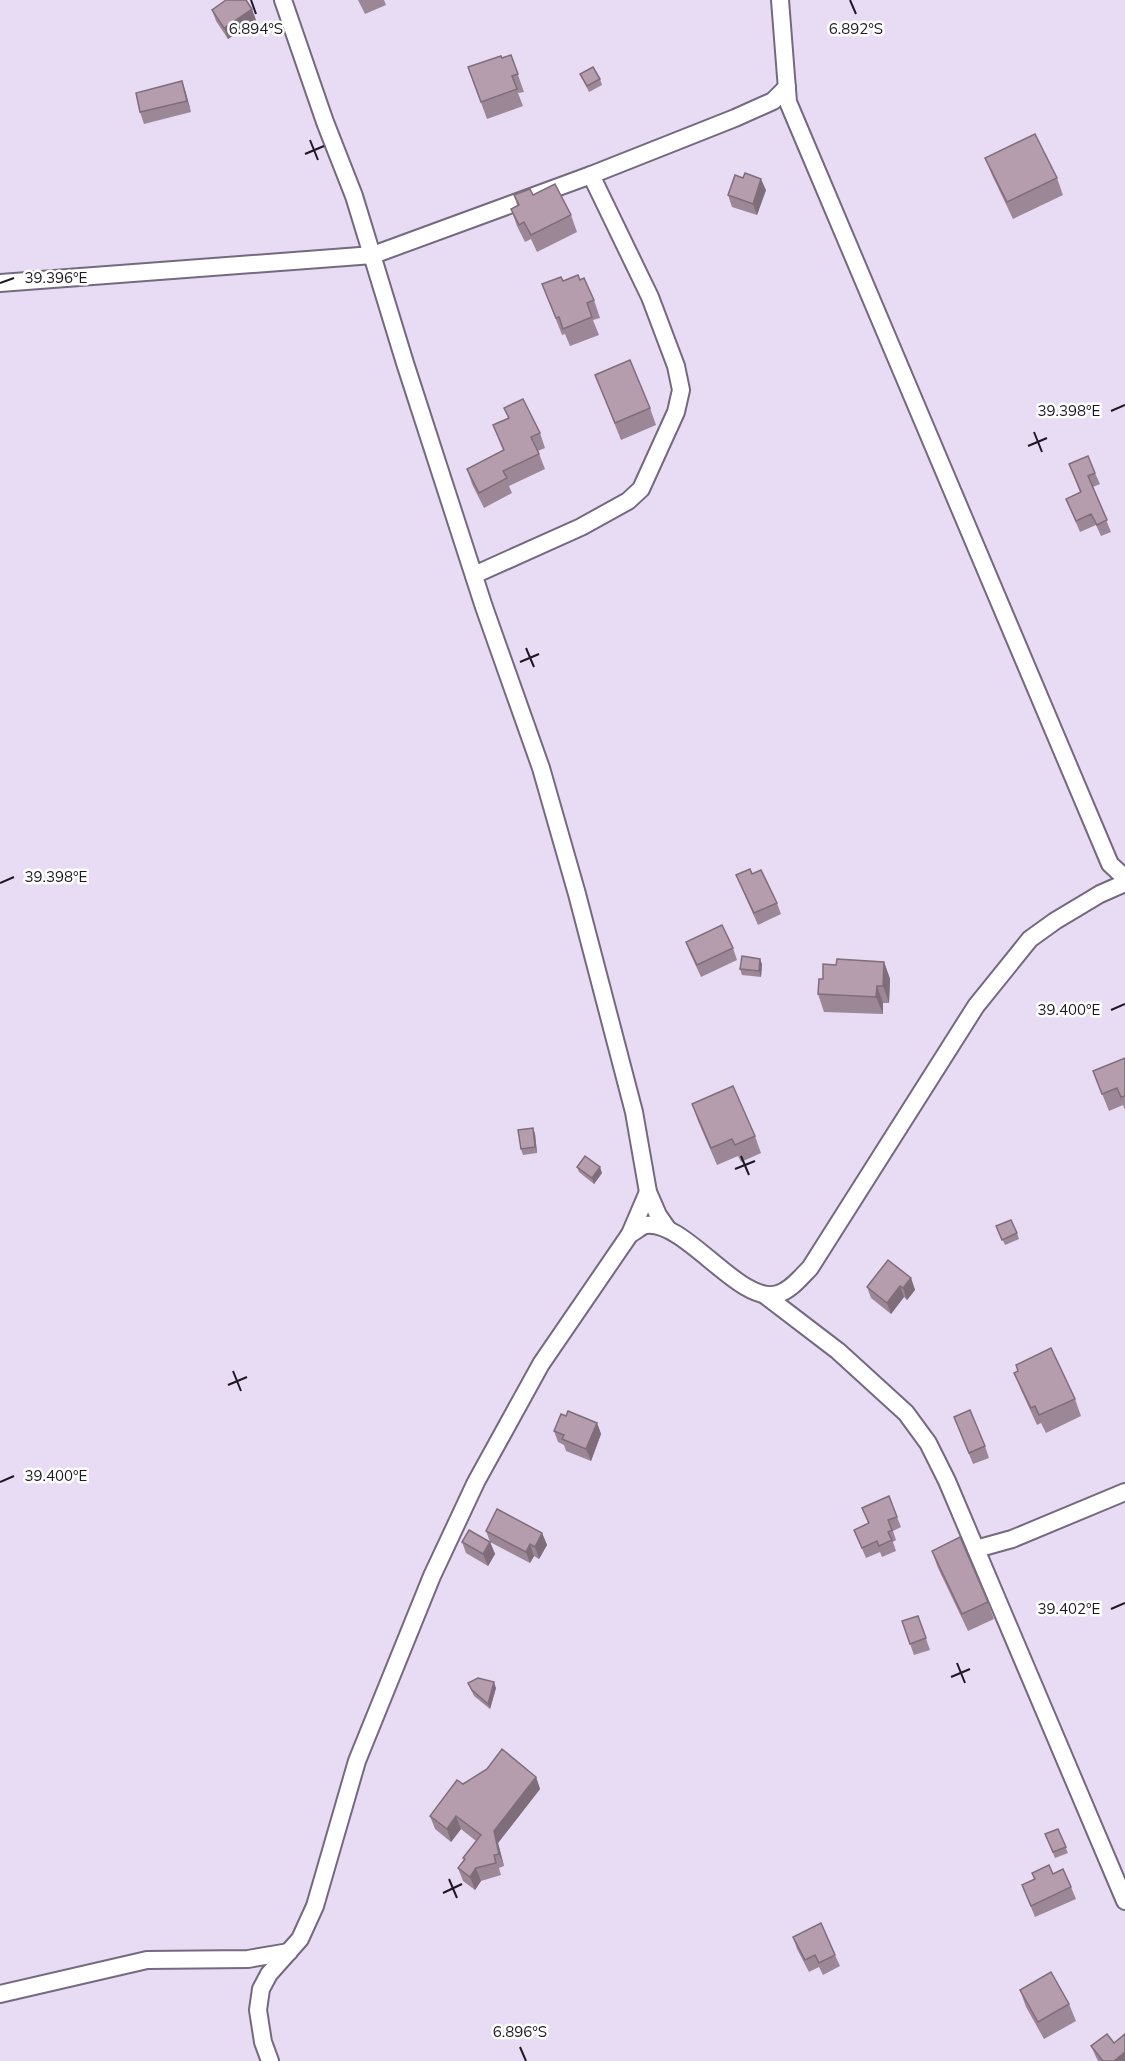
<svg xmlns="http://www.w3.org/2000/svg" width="1125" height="2061" font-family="Mulish,sans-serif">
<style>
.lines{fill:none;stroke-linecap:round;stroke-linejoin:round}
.minor-casing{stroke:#74697f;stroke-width:20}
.minor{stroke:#fff;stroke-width:16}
.wall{fill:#9c8796}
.shaded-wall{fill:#7f6e7a}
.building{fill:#b59dae;stroke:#7f6e7a;stroke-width:1.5}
.ticks{fill:none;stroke:#1d1821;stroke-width:2}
.ticks-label{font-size:15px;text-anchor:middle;fill:#1d1821;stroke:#fff;stroke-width:5;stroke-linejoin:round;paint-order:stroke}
</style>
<rect width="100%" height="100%" fill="#e8dbf4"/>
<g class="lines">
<defs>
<g id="minor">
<polyline points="283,0 325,122 354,196 405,363 484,607 541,768 577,894 634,1112 648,1192 658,1215 667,1228"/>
<polyline points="780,0 788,102 1110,864 1125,878"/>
<polyline points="0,283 373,255 591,175 735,118 773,101 787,87"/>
<polyline points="474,575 581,527 628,501 641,489 676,412 681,390 676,366 650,297 591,175"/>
<polyline points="630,1234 648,1192"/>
<polyline points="766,1296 838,1351 906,1413 928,1443 947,1481 1125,1901"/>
<polyline points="976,1549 1012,1539 1125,1492"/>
<polyline points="0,1994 147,1960 248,1959 289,1952"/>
<path d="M 270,2061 L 263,2042 L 258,2010 L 261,1989 L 269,1974 L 300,1939 L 315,1906 L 357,1761 L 432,1576 L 476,1482 L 541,1364 L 630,1234 C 635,1232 641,1226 646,1225 C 686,1220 740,1306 778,1294 C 791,1290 801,1277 810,1268 L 976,1006 L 1030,939 L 1055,921 L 1100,894 L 1125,883"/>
</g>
</defs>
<use href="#minor" class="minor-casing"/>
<use href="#minor" class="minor"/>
</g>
<g class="wall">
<polygon points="358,0 384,0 386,5 365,14"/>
<polygon points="212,10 256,20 228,39 216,21"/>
<polygon points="511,55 524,92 518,93 523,106 487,119 468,67"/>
<polygon points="580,74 600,79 602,85 589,92"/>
<polygon points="182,81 191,112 144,124 140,112"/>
<polygon points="985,158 1057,178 1063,195 1013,219 992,175"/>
<polygon points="766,190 757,215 732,207 728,195"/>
<polygon points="514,195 533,195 571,215 577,232 537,252 531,239 525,242 517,226 511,209 517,205"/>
<polygon points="580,280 594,300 600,318 593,320 599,335 570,346 565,334 562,335 542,284 563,281"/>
<polygon points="595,375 650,408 656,425 621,440"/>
<polygon points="504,408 540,433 545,448 538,451 545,469 509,486 512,493 484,508 472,484 467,469 503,450 493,425 508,418"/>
<polygon points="1069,464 1095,473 1100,484 1093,487 1111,532 1101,536 1096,525 1080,532 1066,499 1080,492"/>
<polygon points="752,874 777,903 781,914 758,925 741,887 736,875"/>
<polygon points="686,942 733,948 737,960 701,977 690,953"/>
<polygon points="884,962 890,979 889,1003 883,1003 883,1014 824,1012 818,994 823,979 836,965"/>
<polygon points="762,964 761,977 742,975 740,969"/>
<polygon points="1125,1058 1125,1110 1123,1105 1109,1111 1093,1071"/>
<polygon points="692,1104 755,1136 761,1153 741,1162 738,1156 717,1165 698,1121"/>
<polygon points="535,1134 537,1153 523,1155 521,1149"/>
<polygon points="577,1167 602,1173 594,1184 579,1172"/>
<polygon points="999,1232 1017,1233 1019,1239 1005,1245"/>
<polygon points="911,1278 915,1290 907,1300 904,1297 891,1314 871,1298 867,1287"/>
<polygon points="1016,1365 1075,1399 1081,1416 1046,1433 1041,1423 1037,1425 1021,1390 1014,1373 1018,1371"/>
<polygon points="566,1416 597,1423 601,1434 591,1461 566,1451 564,1445 558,1442 554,1431"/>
<polygon points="954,1417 985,1446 989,1458 973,1464"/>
<polygon points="862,1508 897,1517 901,1527 893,1531 896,1540 893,1542 896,1551 882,1557 880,1552 866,1558 854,1530 868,1523"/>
<polygon points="486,1531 542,1533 547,1545 539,1559 534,1556 530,1563 490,1542 495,1554 488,1566 466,1553 462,1542 490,1542"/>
<polygon points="932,1551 988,1602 994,1619 968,1631 938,1568"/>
<polygon points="918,1616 930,1650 914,1655 902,1621"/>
<polygon points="468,1683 496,1688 490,1709 474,1696"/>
<polygon points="536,1777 540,1789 498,1843 504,1866 499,1868 501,1875 481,1881 475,1890 463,1881 458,1868 464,1860 463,1858 476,1841 461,1829 451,1842 435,1829 430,1816 463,1784"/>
<polygon points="1058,1829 1068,1853 1055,1858 1045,1834"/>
<polygon points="1032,1873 1053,1874 1071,1887 1076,1899 1035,1917 1022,1885 1034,1879"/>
<polygon points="793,1937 835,1955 840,1966 823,1975 819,1967 809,1972 797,1949"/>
<polygon points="1020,1990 1069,2004 1076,2021 1044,2039 1026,2007"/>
<polygon points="1091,2046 1125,2061 1098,2061 1096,2057"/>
</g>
<g class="shaded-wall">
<polygon points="252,9 256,20 228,39 224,28"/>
<polygon points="182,81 186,93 191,112 187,101"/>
<polygon points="761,179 766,190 757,215 753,204"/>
<polygon points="760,959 762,964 761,977 759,971"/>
<polygon points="884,962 890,979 889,1003 883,986"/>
<polygon points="877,986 883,1003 883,1014 876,997"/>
<polygon points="533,1128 535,1134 537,1153 535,1147"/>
<polygon points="600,1167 602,1173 594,1184 592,1178"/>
<polygon points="911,1278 915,1290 907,1300 903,1288"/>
<polygon points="900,1286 904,1297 891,1314 887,1303"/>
<polygon points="597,1423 601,1434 591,1461 586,1449"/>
<polygon points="542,1533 547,1545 539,1559 535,1547"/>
<polygon points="490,1542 495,1554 488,1566 483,1554"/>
<polygon points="530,1544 534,1556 530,1563 526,1552"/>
<polygon points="494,1682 496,1688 490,1709 488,1704"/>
<polygon points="536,1777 540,1789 498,1843 504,1866 499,1854 494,1831"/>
<polygon points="456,1816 461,1829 451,1842 447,1829"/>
<polygon points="476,1868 481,1881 475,1890 470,1877"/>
<polygon points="1125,2052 1125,2061 1114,2061"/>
</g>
<g class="building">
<polygon points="226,0 246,0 252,9 224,28 212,10"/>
<polygon points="511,55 518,74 512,76 517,89 481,102 468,67 501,56 502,58"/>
<polygon points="593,67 600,79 587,86 580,74"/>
<polygon points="182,81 187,101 140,112 136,93"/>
<polygon points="1035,134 1057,178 1007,202 985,158"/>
<polygon points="745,173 761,179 753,204 728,195 735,175 743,178"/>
<polygon points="555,184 571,215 531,235 524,222 519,225 511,209 519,205 514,195 530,189 533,195"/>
<polygon points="578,275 580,280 584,278 594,300 587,303 592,317 563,329 559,317 556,318 542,284 561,277 563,281"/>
<polygon points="630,360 650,408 615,423 595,375"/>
<polygon points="523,399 540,433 531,437 539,454 503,471 507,478 479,493 467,469 504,450 493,425 509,418 504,408"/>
<polygon points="1088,456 1095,473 1088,476 1107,520 1097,525 1091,514 1076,521 1066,499 1081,492 1069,464"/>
<polygon points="750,869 752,874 761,870 777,903 754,913 736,875"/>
<polygon points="722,925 733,948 697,965 686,942"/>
<polygon points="742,956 760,959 759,971 740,969"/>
<polygon points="837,959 884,962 883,986 877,986 876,997 818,994 819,979 823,979 823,964 836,965"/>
<polygon points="1125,1058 1125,1096 1121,1097 1117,1088 1102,1094 1093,1071"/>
<polygon points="733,1086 755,1136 735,1145 732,1139 711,1148 692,1104"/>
<polygon points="533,1128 535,1147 521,1149 518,1130"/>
<polygon points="585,1156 600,1167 592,1178 577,1167"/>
<polygon points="1011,1220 1017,1233 1002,1240 996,1226"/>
<polygon points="888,1260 911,1278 903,1288 900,1286 887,1303 867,1287"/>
<polygon points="1051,1348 1075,1399 1039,1415 1035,1406 1031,1408 1014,1373 1018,1371 1016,1365"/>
<polygon points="970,1410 985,1446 969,1453 954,1417"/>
<polygon points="568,1411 597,1423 586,1449 562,1439 564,1435 554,1431 561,1414 566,1416"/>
<polygon points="889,1496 897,1517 888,1520 892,1530 888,1532 892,1540 879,1546 877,1541 862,1548 854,1530 869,1523 862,1508"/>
<polygon points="497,1509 542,1533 535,1547 530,1544 526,1552 486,1531"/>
<polygon points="469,1530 490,1542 483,1554 462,1542"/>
<polygon points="960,1537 988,1602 962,1614 932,1551"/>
<polygon points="918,1616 926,1638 910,1644 902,1621"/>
<polygon points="478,1678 494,1682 488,1704 472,1690 468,1683"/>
<polygon points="502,1749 536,1777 494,1831 499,1854 494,1855 496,1863 476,1868 470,1877 458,1868 465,1859 463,1858 481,1835 456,1816 447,1829 430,1816 457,1780 463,1784 487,1769"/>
<polygon points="1058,1829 1066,1847 1053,1852 1045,1834"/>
<polygon points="1049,1865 1053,1874 1063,1869 1071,1887 1031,1906 1022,1885 1035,1879 1032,1873"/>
<polygon points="821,1923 835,1955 819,1963 815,1955 805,1960 793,1937"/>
<polygon points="1051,1972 1069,2004 1038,2022 1020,1990"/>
<polygon points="1107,2034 1114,2043 1125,2034 1125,2052 1114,2061 1103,2061 1091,2046"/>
</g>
<path class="ticks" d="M 251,0 L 256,14M 850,0 L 856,14M 310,140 L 318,160M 305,154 L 324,146M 0,283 L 14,278M 1111,411 L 1125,405M 1034,432 L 1042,452M 1028,446 L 1047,438M 526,648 L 534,667M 520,662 L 539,654M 0,883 L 14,877M 1111,1010 L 1125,1004M 741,1156 L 749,1175M 735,1169 L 755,1161M 233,1371 L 241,1391M 228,1385 L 247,1377M 0,1482 L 14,1476M 1111,1609 L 1125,1603M 957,1663 L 965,1683M 951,1677 L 970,1669M 449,1879 L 457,1898M 443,1893 L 462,1884M 520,2047 L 526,2061"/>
<g class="ticks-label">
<text x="256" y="34">6.894°S</text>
<text x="856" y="34">6.892°S</text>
<text x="56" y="283">39.396°E</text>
<text x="1069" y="416">39.398°E</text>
<text x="56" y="882">39.398°E</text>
<text x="1069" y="1015">39.400°E</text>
<text x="56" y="1481">39.400°E</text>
<text x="1069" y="1614">39.402°E</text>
<text x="520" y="2037">6.896°S</text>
</g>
</svg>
